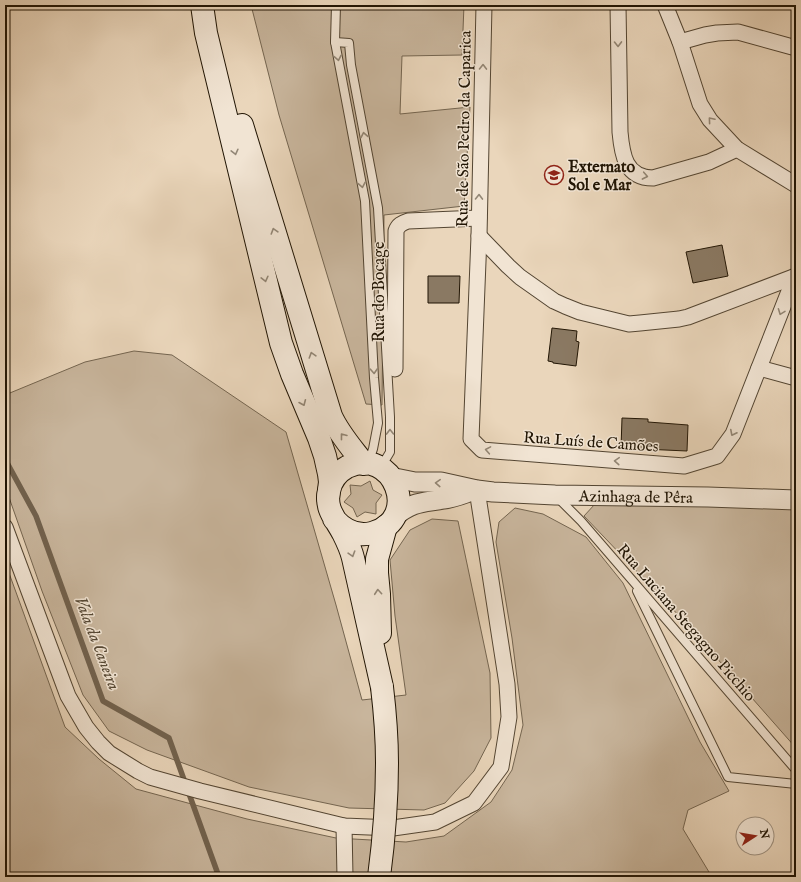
<svg xmlns="http://www.w3.org/2000/svg" width="801" height="882" font-family="'IM FELL English',serif">
<style>
.green{fill:#c8b59c;stroke:#746550}
.lines{fill:none;stroke-linecap:round;stroke-linejoin:round}
.stream{stroke:#71614d;stroke-width:5.5}
.building{fill:#8a7963;stroke:#211504}
.service-casing{stroke:#534532;stroke-width:10}
.minor-casing{stroke:#534532;stroke-width:17}
.tertiary-casing{stroke:#534532;stroke-width:21}
.secondary-casing{stroke:#211504;stroke-width:24}
.service{stroke:#f1e4d3;stroke-width:8}
.minor{stroke:#f1e4d3;stroke-width:15}
.tertiary{stroke:#f1e4d3;stroke-width:19}
.secondary{stroke:#f1e4d3;stroke-width:22}
.secondary-bridge-casing{stroke:#211504;stroke-width:24;stroke-linecap:butt}
.secondary-bridge{stroke:#f1e4d3;stroke-width:22}
.oneway{stroke:#938776}
.labels{text-anchor:middle;stroke-width:3;stroke-linejoin:round;paint-order:stroke}
.street-label{font-size:16px;fill:#211504;stroke:#f1e4d3}
.poi-label{font-size:16px;font-weight:bold;fill:#211504;stroke:#f1e4d3;text-anchor:start}
.water-label{font-size:17px;font-style:italic;fill:#564834;stroke:#f1e4d3}
</style>
<rect width="100%" height="100%" fill="#ead6bb"/>
<filter id="stains"><feTurbulence type="fractalNoise" baseFrequency=".005" numOctaves="4"/><feColorMatrix values="0 0 0 0 .2 0 0 0 0 .09 0 0 0 0 .02 0 0 0 .5 -.17"/></filter>
<radialGradient id="worn" r=".72"><stop offset=".6" stop-color="#630" stop-opacity="0"/><stop offset="1" stop-color="#630" stop-opacity=".3"/></radialGradient>
<g class="green">
<polygon points="251,5 464,5 462,55 402,56 400,114 470,107 464,206 384,215 382,405 366,404 279,115"/>
<polygon points="134,351 172,355 286,432 336,605 362,700 406,695 395,616 390,560 410,530 432,519 458,521 490,673 491,738 474,771 445,803 424,810 349,808 249,787 147,750 109,731 83,695 42,591 5,486 5,395 85,362"/>
<polygon points="370,481 373,490 382,495 376,503 376,514 365,512 357,517 353,508 344,502 351,494 350,485 361,486"/>
<polygon points="595,504 796,508 796,748 685,622 584,516"/>
<polygon points="515,508 543,514 586,537 623,583 700,742 729,791 688,810 683,829 712,877 5,877 5,562 65,727 99,759 136,789 247,819 336,838 406,842 444,836 491,802 512,770 523,725 512,638 496,542 499,522"/>
</g>
<g class="lines">
<polyline class="stream" points="5,459 36,516 103,701 169,738 219,877"/>
</g>
<g class="building">
<polygon points="722,245 728,276 693,283 686,252"/>
<polygon points="428,276 460,276 459,303 428,303"/>
<polygon points="552,328 577,331 576,341 579,342 576,366 561,364 553,363 553,362 548,361"/>
<polygon points="622,418 648,419 648,422 688,425 687,451 621,448"/>
</g>
<g class="lines">
<defs>
<g id="service">
<polyline points="336,5 335,42 365,201 374,378 378,423 373,449 368,463"/>
<polyline points="335,42 349,43 351,65 378,208 390,417 390,452 381,467"/>
<polyline points="558,498 581,521 796,770"/>
<polyline points="637,591 728,777 796,784"/>
</g>
<g id="minor">
<polyline points="484,5 479,236 471,439 482,450 684,466 717,456 733,434 795,276"/>
<path d="M 618,5 L 620,132 C 622,154 625,178 653,178 L 709,162 L 737,149"/>
<polyline points="665,5 680,42 700,104 710,120 737,149 796,185"/>
<polyline points="680,42 705,35 717,33 738,32 796,48"/>
<polyline points="479,236 508,266 520,277 554,301 565,306 580,312 629,324 640,323 679,319 688,317 796,276"/>
<polyline points="759,368 796,378"/>
<path d="M 395,369 L 396,231 C 398,225 402,223 408,221 L 479,218"/>
<polyline points="5,527 62,680 68,696 86,727 98,742 109,753 138,771 150,777 200,791 344,826 393,828 435,822 474,803 501,767 509,717 507,684 477,490"/>
<polyline points="344,826 345,877"/>
</g>
<g id="tertiary">
<path id="s1" d="M 389,475 L 395,478 L 415,482 L 441,482 L 477,490 L 493,492 L 555,495 L 708,497 L 796,500"/>
<path d="M 394,517 C 413,501 422,503 444,499 C 455,498 465,493 475,490"/>
</g>
<g id="secondary">
<polyline points="202,5 206,33 281,343 292,374 319,438 325,456 329,474 330,482 328,498"/>
<path d="M 242,125 L 331,416 C 339,434 352,448 364,464"/>
<path d="M 334,519 C 344,530 357,537 372,533 C 423,519 393,445 347,467 C 338,472 331,481 329,491 C 325,509 335,518 343,533 C 347,541 351,549 353,558 L 382,687"/>
<polyline points="380,633 379,594 377,573 377,559 386,526"/>
</g>
</defs>
<use href="#service" class="service-casing"/>
<use href="#minor" class="minor-casing"/>
<use href="#tertiary" class="tertiary-casing"/>
<use href="#secondary" class="secondary-casing"/>
<use href="#service" class="service"/>
<use href="#minor" class="minor"/>
<use href="#tertiary" class="tertiary"/>
<use href="#secondary" class="secondary"/>
<defs>
<path id="secondary-bridge" d="M 379,877 C 384,839 387,802 387,763 C 387,738 385,712 382,687"/>
</defs>
<use href="#secondary-bridge" class="secondary-bridge-casing"/>
<use href="#secondary-bridge" class="secondary-bridge"/>
</g>
<defs><path id="oneway-chevron" d="M-2-3.5L2.5 0L-2 3.5" fill="none" stroke-width="1.6" stroke-linecap="round" stroke-linejoin="round"/></defs>
<g class="oneway">
<use href="#oneway-chevron" transform="translate(618 44) rotate(89)"/>
<use href="#oneway-chevron" transform="translate(338 58) rotate(79)"/>
<use href="#oneway-chevron" transform="translate(483 67) rotate(-89)"/>
<use href="#oneway-chevron" transform="translate(711 120) rotate(-130)"/>
<use href="#oneway-chevron" transform="translate(364 135) rotate(-101)"/>
<use href="#oneway-chevron" transform="translate(235 152) rotate(76)"/>
<use href="#oneway-chevron" transform="translate(645 176) rotate(11)"/>
<use href="#oneway-chevron" transform="translate(362 185) rotate(79)"/>
<use href="#oneway-chevron" transform="translate(479 197) rotate(-89)"/>
<use href="#oneway-chevron" transform="translate(274 231) rotate(-107)"/>
<use href="#oneway-chevron" transform="translate(265 279) rotate(76)"/>
<use href="#oneway-chevron" transform="translate(781 312) rotate(111)"/>
<use href="#oneway-chevron" transform="translate(312 355) rotate(-107)"/>
<use href="#oneway-chevron" transform="translate(374 371) rotate(87)"/>
<use href="#oneway-chevron" transform="translate(303 403) rotate(67)"/>
<use href="#oneway-chevron" transform="translate(390 432) rotate(-91)"/>
<use href="#oneway-chevron" transform="translate(733 433) rotate(117)"/>
<use href="#oneway-chevron" transform="translate(343 436) rotate(-128)"/>
<use href="#oneway-chevron" transform="translate(488 450) rotate(-170)"/>
<use href="#oneway-chevron" transform="translate(617 461) rotate(-176)"/>
<use href="#oneway-chevron" transform="translate(438 483) rotate(-177)"/>
<use href="#oneway-chevron" transform="translate(352 554) rotate(73)"/>
<use href="#oneway-chevron" transform="translate(378 592) rotate(-95)"/>
</g>
<defs>
<symbol id="school-ring" viewBox="-11 -11 22 22"><circle r="9.5" fill="#f1e4d3" stroke="#8f2418" stroke-width="1.5"/><path d="M0-5L7-2L0 1L-7-2ZM-4 1L0 2.5L4 1V4Q0 6-4 4Z" fill="#8f2418"/></symbol>
</defs>
<g fill-rule="evenodd">
<use href="#school-ring" x="543" y="164" width="22" height="22"/>
</g>
<g class="labels">
<g class="street-label">
<text transform="translate(463 129) rotate(-89)" y="6">Rua de São Pedro da Caparica</text>
<text transform="translate(378 292) rotate(-90)" y="6">Rua do Bocage</text>
<text transform="translate(591 441) rotate(4)" y="6">Rua Luís de Camões</text>
<text dy="6" stroke="none"><textPath href="#s1" startOffset="249">Azinhaga de Pêra</textPath></text>
<text transform="translate(687 622) rotate(49)" y="6">Rua Luciana Stegagno Picchio</text>
</g>
<g class="poi-label">
<text x="568" y="172">Externato<tspan x="568" dy="18">Sol e Mar</tspan></text>
</g>
<g class="water-label">
<text transform="translate(98 643) rotate(69)" y="6">Vala da Caneira</text>
</g>
</g>
<rect width="801" height="882" fill="none" stroke="#ead6bb" stroke-width="20"/>
<rect x="6" y="6" width="789" height="870" fill="none" stroke="#211504" stroke-width="2"/>
<rect x="10" y="10" width="781" height="862" fill="none" stroke="#211504"/>
<g transform="translate(755 836) rotate(78)"><circle r="19" fill="#f1e4d3" stroke="#9e9180"/>
<path d="M0-3L7 15L0 10L-7 15Z" fill="#8f2418"/>
<text y="-6" font-size="11" font-weight="bold" text-anchor="middle" fill="#211504">N</text>
</g>
<rect width="100%" height="100%" filter="url(#stains)"/>
<rect width="100%" height="100%" fill="url(#worn)"/>
</svg>
